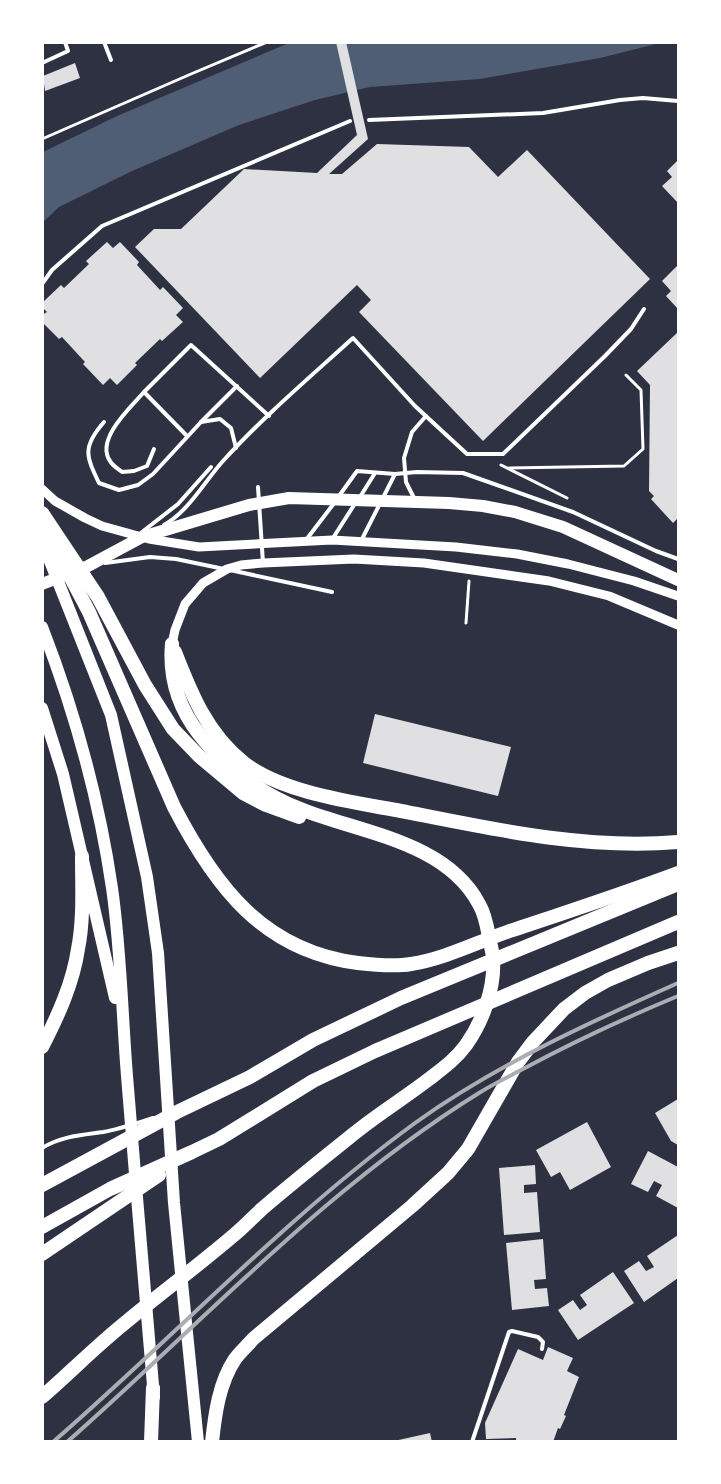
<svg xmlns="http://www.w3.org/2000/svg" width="721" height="1484" font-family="'Roboto Condensed',sans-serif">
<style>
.water{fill:#4f5d75}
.building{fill:#e0e0e3}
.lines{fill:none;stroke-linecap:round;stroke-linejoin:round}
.path{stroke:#fff;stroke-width:3}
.service{stroke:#fff;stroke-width:4}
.tertiary{stroke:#fff;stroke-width:9}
.primary{stroke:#fff;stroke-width:12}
.trunk{stroke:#fff;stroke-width:14}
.rail{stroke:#abadb3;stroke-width:4}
</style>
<rect width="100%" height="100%" fill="#2d3142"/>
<polygon class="water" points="289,43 660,43 600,58 480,79 370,87 315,100 239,125 132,171 59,207 43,222 43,152 117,116"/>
<g class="building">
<polygon points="336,42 346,42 368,139 329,174 342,174 377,144 469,147 498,177 527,150 650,279 483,441 359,312 371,300 357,285 260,378 135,247 154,229 181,229 244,169 317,173 357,135"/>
<polygon points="75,63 80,78 45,91 43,76"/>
<polygon points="678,160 678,203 662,186 672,177 667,171"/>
<polygon points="107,242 113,248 120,242 139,262 137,265 160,290 163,287 183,308 176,315 183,322 162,341 160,339 135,363 137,365 117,385 110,378 103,385 83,364 85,362 62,337 59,339 42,322 42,315 47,312 42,307 42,303 61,285 64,288 89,264 86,261"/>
<polygon points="678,265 678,309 666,296 671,291 662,281"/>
<polygon points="678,332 678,521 677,519 673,523 651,499 654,496 649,491 650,385 637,371"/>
<polygon points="375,714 511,747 498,796 363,763"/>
<polygon points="678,1099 678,1145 671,1141 655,1113"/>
<polygon points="587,1122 611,1167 570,1190 560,1172 551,1177 536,1150"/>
<polygon points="648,1151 678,1167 678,1208 656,1196 662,1185 654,1181 648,1192 631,1184"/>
<polygon points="535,1165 536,1184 524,1185 524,1193 537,1192 540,1232 504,1235 499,1168"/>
<polygon points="678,1235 678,1278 644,1302 624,1271 639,1261 646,1271 654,1267 647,1256"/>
<polygon points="543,1239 546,1279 534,1280 535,1289 547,1288 549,1306 512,1310 506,1243"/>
<polygon points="613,1272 634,1303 578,1340 558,1310 573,1300 580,1310 587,1305 580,1295"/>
<polygon points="548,1347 573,1358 567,1371 579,1377 564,1415 566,1416 560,1429 558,1428 553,1442 516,1442 516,1438 486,1439 485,1423 518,1349 543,1360"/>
<polygon points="430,1433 432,1442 394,1442 394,1441"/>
</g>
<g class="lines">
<g class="path">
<polyline points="42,139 191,74 267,42"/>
<polyline points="501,465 567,498"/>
<polyline points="509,468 624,466 643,449 641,390 626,375"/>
<polyline points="466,623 469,581"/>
</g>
<g class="service">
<polyline points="104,42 111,60"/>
<polyline points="42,63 68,51 65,42"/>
<polyline points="369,120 543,113 620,100 643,98 678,101"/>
<polyline points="42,284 52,270 102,226 350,121"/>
<path d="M 144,392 C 131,407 95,439 110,461 C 112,465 118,469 122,472 L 134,471 L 147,466 L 154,449"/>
<path d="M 104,422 C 82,447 86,456 99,483 L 119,490 L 138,485 L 153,474 L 201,422 L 237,386"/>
<polyline points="201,422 220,419 231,428 236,448"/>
<polyline points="187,436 144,392 191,345 269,416"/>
<polyline points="258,487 263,563"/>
<polyline points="339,496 357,471 395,474 417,472 463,473 573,512 656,551 678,559"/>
<polyline points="360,497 375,473"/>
<polyline points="415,500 406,482 404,458 412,432 426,416"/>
<path d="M 164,525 C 189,511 204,482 223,461 C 263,417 309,378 353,338 L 415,406 L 467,454 L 503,454 L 605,356 L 631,329 L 644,309"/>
<polyline points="142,532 178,504 211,467"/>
<polyline points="333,538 356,502"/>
<polyline points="306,540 335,502"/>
<polyline points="361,541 395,474"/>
<polyline points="105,563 150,557 176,559 224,569"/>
<polyline points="230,570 332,592"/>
<path d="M 42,1148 C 62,1136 82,1135 103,1132 C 120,1129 137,1123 153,1118"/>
<polyline points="472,1442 509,1332 512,1331 538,1337 543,1342 542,1349"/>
</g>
<g class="tertiary">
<polyline points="42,489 55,501 85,518 102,526 149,539 199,547 332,540 456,547 517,554 568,564 634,581 678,596"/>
<polyline points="172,644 175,630 185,604 203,583 227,569 241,565 263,563 354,559 424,563 549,581 609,596 678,625"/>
</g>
<g class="primary">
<polyline points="42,541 111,715 147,877 158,953 174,1203 198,1442"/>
<polyline points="42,584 88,566 142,537 249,505 289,498 449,503 483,506 515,512 563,527 678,580"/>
<path d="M 42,627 C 75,712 99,799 112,888 C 121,950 122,1014 127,1076 C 136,1183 144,1290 154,1397"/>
<polyline points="42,708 63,774 115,998"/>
</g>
<g class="trunk">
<polyline points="42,513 98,597 145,685 173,729 199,756 243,793 266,805 299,817"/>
<path d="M 42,523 L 89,612 L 174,807 C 215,886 263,951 358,963 C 375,965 394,967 411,964 C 444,959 475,943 507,932 C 564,913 622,894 678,873"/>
<path d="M 175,652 C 191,693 207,734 244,763 C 283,793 353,802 401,811 C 492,829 585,850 678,842"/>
<path d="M 42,1047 C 58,1016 73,983 78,949 C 84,919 82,887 82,856"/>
<polyline points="42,1185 177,1112 250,1077 313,1040 401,998 678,884"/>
<polyline points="42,1227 110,1189 192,1152 219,1139 313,1081 375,1051 678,922"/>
<polyline points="42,1254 159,1175"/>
<path d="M 42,1397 C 64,1378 84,1358 106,1339 C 147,1303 192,1271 234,1235 C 244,1227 253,1217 263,1208 C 291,1184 321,1160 351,1136 C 375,1116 403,1099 429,1079 C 442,1069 456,1059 466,1045 C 483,1021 495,988 493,959 C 493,952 490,944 489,937 C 487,926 485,914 479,904 C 446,842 362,833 303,810 C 263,795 225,768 199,734 C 179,708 169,677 172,644"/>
<polyline points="151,1442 153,1388"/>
<path d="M 212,1442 C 215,1414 219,1383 235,1359 C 240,1352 247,1346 253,1339 L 412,1206 L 448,1173 L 468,1149 L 518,1062 L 533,1042 L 564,1009 L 585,993 L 608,980 L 648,963 L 678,953"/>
</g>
<g class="rail">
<path d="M 53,1442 C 175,1336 285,1218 415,1123 C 496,1065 588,1023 678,983"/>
<path d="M 67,1442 C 202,1323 325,1188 479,1093 C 493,1084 508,1077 523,1069 C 573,1042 625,1018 678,996"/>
</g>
</g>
<rect width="721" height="1484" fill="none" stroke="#ffffff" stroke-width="88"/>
</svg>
